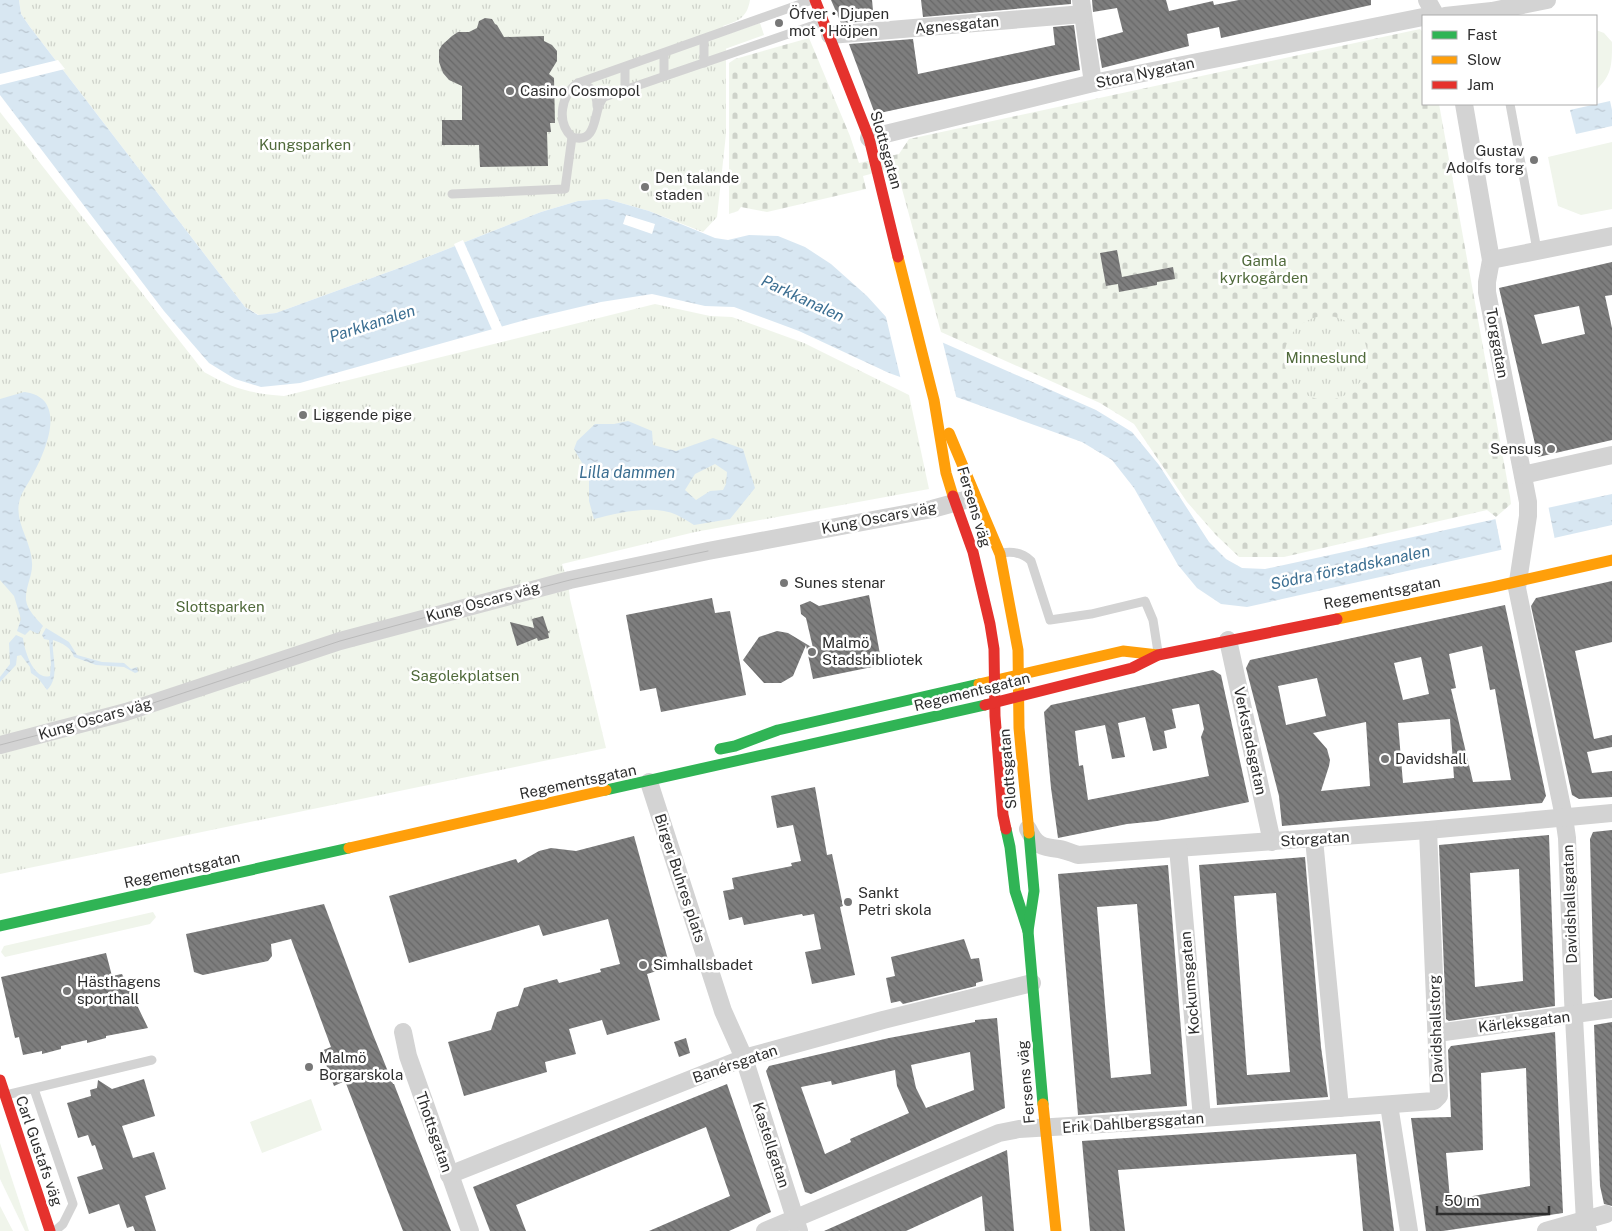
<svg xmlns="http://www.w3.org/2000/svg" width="1612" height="1231" font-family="'Public Sans',sans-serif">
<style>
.grass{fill:#f0f5eb}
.cemetery{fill:url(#cemetery-stones)}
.park{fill:url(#park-tufts)}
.water{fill:url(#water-ripples);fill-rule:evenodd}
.pier{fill:#fff}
.building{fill:url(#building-back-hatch);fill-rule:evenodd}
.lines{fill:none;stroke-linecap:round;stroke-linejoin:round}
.lane{stroke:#d3d3d3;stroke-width:9}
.street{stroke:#d3d3d3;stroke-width:18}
.fast{stroke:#30b455;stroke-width:11}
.slow{stroke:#ff9f0a;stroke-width:11}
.jam{stroke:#e5322d;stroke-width:11}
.tram{stroke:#bababa;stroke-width:1}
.poi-dot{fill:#777;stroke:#fff;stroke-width:2}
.labels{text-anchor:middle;stroke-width:5;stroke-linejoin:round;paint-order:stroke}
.poi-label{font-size:15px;fill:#2e2e2e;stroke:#fff;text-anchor:start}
.street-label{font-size:15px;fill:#2e2e2e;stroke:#fff}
.park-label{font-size:15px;fill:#506a3b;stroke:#fff}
.water-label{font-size:16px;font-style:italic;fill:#3b6e91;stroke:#fff}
</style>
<defs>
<pattern id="cemetery-stones" width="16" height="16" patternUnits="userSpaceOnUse" patternTransform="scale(1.25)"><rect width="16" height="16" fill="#f0f5eb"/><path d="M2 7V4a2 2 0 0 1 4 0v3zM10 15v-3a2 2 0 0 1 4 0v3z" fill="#ced2ca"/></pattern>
<pattern id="park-tufts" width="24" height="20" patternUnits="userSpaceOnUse" patternTransform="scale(1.25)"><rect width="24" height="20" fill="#f0f5eb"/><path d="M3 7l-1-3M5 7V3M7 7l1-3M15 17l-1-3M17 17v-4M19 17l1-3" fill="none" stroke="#ced2ca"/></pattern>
<pattern id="water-ripples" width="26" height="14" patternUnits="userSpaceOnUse" patternTransform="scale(1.25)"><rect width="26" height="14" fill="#d8e7f2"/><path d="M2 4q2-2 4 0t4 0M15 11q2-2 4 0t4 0" fill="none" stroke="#bac6d0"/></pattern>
<pattern id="building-back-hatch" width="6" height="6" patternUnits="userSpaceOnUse" patternTransform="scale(1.25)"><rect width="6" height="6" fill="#7e7e7e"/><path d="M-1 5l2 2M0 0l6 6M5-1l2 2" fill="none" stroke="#686868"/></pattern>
</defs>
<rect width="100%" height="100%" fill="#fff"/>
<g class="grass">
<polygon points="760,23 764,35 711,54 711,40"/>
<path d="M 1596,30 L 1604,33 L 1612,42 C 1612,65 1612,75 1596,90 Z"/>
<polygon points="1612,142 1612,209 1581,215 1558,206 1548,157"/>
<polygon points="153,912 156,917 150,924 5,957 1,952 4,946"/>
<polygon points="311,1099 322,1130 262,1153 250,1122"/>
<polygon points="0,1143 29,1231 25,1231 0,1179"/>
<polygon points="0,1206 13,1231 0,1231"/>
</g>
<polygon class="cemetery" points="1420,29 1423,32 1423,104 1439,104 1510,496 1511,504 1496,517 1487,510 1284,557 1239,557 1216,535 1187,502 1134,424 1100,403 941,332 896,167 863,176 866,189 767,212 741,207 738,211 729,214 729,63 735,59 809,38 850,136 859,163 899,154 909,139"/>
<g class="park">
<path d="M 19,0 L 750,0 C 747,18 738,21 723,26 L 726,46 L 726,134 L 717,217 L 703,232 L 649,211 L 607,199 L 578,201 L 541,212 L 402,267 L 276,313 L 259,315 L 245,307 L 30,27 L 21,14 Z"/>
<path d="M 0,112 L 204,372 C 234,389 249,393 284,396 L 655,304 L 710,316 L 732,317 L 804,343 L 909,395 L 929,489 L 695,532 L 562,564 L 568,582 L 570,599 L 606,748 L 0,874 Z"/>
<circle cx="1326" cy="358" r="42"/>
</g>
<g class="water">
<polygon points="0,0 19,0 21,14 30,27 245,307 258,315 276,313 402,267 541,212 578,201 607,199 649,211 715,238 728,240 749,235 778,236 805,247 831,264 867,296 887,318 1096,410 1132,432 1159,465 1209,542 1226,559 1242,568 1265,569 1612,494 1612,525 1247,607 1221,604 1197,588 1178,565 1134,488 1112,460 1082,442 889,373 799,331 734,307 705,306 652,294 601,302 529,319 300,383 261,387 235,379 209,363 164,311 0,95"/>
<polygon points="1610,101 1612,110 1612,126 1576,134 1570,110"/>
<path d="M 24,392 C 69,397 46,451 32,476 C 27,486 21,492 19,503 C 15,523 32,543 32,563 C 33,575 25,587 26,600 C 27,610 37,619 43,626 L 38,634 L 30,630 L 25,635 L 17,631 L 21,619 L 14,596 L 0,580 L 0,399 Z"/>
<path d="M 628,421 L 652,431 L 653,445 L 676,451 L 713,438 L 743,449 L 755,488 L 730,519 L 694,525 C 689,522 683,518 677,515 C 653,504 619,513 594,519 L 589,501 L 589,475 L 574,449 L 577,441 L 595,424 L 614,424 ZM 715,464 L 727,472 L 726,484 L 723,490 L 710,491 L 696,500 L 685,490 L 695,474 Z"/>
<path d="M 46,628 L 69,642 L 77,655 L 102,662 L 124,663 L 131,669 L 137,667 L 138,672 L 135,673 L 124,667 L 96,665 L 74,657 C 71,647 62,643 53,640 C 51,655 61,677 47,690 L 38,678 L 31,673 L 30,667 L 21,655 L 17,656 L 16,665 L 0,682 L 0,677 L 10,664 L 9,643 L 16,635 L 23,638 C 24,650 34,681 50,676 L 51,664 L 49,640 L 44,639 L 42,635 Z"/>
</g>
<g class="pier">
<polygon points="58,60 65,69 0,85 0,74"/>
<polygon points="626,215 655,224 652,234 623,224"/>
<polygon points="463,240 503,329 493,332 454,244"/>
<polygon points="885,313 888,316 942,339 957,400 901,380"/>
<polygon points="1548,505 1555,540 1502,552 1495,517"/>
</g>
<g class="building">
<polygon points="831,0 872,0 874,21 841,23"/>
<polygon points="921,0 1071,0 1071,4 923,17"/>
<polygon points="1092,0 1166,0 1169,11 1213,1 1214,5 1239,0 1371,0 1371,5 1221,38 1219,27 1187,34 1189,46 1102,68 1097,39 1123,32 1117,8 1093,12"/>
<polygon points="485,18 492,19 495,24 497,25 504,37 544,36 544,41 552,45 557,51 557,61 549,74 554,78 555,123 550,123 551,132 547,132 548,166 480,167 479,145 442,145 442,120 462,120 462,86 449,80 443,73 439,62 439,50 442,45 452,36 458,32 469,32 477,28 479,21"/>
<polygon points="1074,25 1080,70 875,114 849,44 913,39 918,74 1055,45 1053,27"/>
<polygon points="1117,250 1122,277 1173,267 1175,279 1157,282 1157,285 1119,292 1118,284 1106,286 1100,253"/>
<path d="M 1612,262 L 1612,295 L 1605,296 L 1612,328 L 1612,440 L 1538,457 L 1499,288 ZM 1579,306 L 1585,334 L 1542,344 L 1534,315 Z"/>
<polygon points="1612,581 1612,642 1575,651 1594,739 1612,735 1612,747 1587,752 1592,773 1612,771 1612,797 1579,799 1572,795 1531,606 1536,598"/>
<polygon points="869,595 882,665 813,679 806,645 793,676 781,683 764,683 743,660 759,637 777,631 788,633 813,648 806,618 801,614 800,605 810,601 819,606"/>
<polygon points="712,598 715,613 730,611 746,695 661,712 656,688 640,691 626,615"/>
<path d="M 1505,605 L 1546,796 L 1542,803 L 1282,826 L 1279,796 L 1246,668 L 1250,660 ZM 1482,646 L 1490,690 L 1495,689 L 1511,780 L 1473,782 L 1451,689 L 1456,688 L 1449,654 ZM 1421,657 L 1429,694 L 1403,700 L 1394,663 ZM 1317,678 L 1326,716 L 1286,725 L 1278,686 ZM 1450,719 L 1454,778 L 1403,783 L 1398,723 ZM 1366,722 L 1370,786 L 1321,791 L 1329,766 L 1330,760 L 1327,749 L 1313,733 Z"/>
<polygon points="543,616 548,631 550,632 548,633 549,638 538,641 537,638 517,646 510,622 534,628 532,619"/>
<path d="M 1213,670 L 1221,675 L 1249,802 L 1157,821 L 1127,824 L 1058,838 L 1051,788 L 1044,712 L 1051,705 ZM 1199,704 L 1204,729 L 1201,737 L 1209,776 L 1088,800 L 1083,765 L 1079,766 L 1075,731 L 1105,725 L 1112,759 L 1125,757 L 1118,723 L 1145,717 L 1153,751 L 1167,748 L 1164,731 L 1176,728 L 1172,709 Z"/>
<polygon points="815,787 827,855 832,854 843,906 840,907 855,975 812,984 805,952 821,949 814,914 803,916 802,914 744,925 742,917 729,920 723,891 734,889 732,878 792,866 791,863 801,861 793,825 777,828 771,796"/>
<polygon points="1612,830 1612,998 1599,1000 1594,996 1590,839 1593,832"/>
<path d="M 1549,835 L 1555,1006 L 1449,1021 L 1446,1019 L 1439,845 ZM 1519,869 L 1523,981 L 1475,987 L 1470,873 Z"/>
<polygon points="634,836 670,967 647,974 660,1020 607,1035 602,1020 569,1029 576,1054 545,1062 547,1072 464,1096 448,1042 491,1030 497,1012 518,1006 524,988 557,979 559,983 601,972 600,969 620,964 608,919 543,936 539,925 409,963 389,896 516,859 518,863 539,851 551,848 576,851"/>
<path d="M 1305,857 L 1321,1047 L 1328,1097 L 1217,1105 L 1199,865 ZM 1276,893 L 1290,1072 L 1247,1075 L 1234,896 Z"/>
<path d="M 1168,865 L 1187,1106 L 1078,1115 L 1058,874 ZM 1137,904 L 1151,1074 L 1111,1078 L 1097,907 Z"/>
<polygon points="324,904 372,1032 393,1084 394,1084 451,1231 403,1231 345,1081 334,1086 321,1051 331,1047 291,939 271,944 272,956 268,961 203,975 194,972 186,934"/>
<polygon points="964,939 971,959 979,958 983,981 976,983 976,986 903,1004 900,1001 891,1003 886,978 895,976 891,957"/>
<polygon points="106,953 112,976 122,974 148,1028 106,1036 106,1038 87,1043 87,1040 61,1046 61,1049 42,1054 42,1051 23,1055 19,1037 15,1038 1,977"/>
<path d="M 997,1018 L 1005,1108 L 811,1194 L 805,1192 L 766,1071 L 769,1066 L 889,1038 L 975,1022 L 975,1020 ZM 970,1052 L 974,1090 L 926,1108 L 916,1088 L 911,1065 ZM 895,1070 L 897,1086 L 909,1113 L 850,1139 L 851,1142 L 825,1154 L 801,1087 L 831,1081 L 832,1085 Z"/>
<polygon points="1612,1022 1612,1206 1604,1204 1600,1186 1594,1025"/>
<path d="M 1555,1032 L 1563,1213 L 1443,1231 L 1426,1231 L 1411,1118 L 1451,1117 L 1448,1050 L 1451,1046 ZM 1526,1068 L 1530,1186 L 1450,1200 L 1446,1153 L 1483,1150 L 1481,1073 Z"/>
<polygon points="686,1038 690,1053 679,1057 674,1042"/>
<polygon points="144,1079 155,1116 122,1126 133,1158 154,1152 166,1189 145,1196 156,1231 135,1231 133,1226 127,1228 119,1204 89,1214 77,1177 103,1169 95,1145 92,1146 88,1135 78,1138 67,1103 91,1096 90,1090 97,1088 98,1080 112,1089"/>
<polygon points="727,1084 771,1212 729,1231 649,1231 730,1196 706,1127 516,1205 526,1231 490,1231 473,1187"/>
<polygon points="1380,1121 1394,1231 1363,1231 1356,1154 1118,1170 1125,1231 1090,1231 1082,1141"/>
<polygon points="1007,1150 1014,1231 985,1231 982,1196 906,1231 824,1231"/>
</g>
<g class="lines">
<g class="lane">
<path d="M 812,0 L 578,83 C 561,95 556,122 572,137 C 600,145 592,108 604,97 L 823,22"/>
<polyline points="664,54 664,76"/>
<polyline points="704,63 704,39"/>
<polyline points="625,67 625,89"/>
<path d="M 578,83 C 591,86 597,92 597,106"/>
<polyline points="1510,104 1537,250"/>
<polyline points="452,194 565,189 572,137"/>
<path d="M 1002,553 C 1014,551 1023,553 1031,561 L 1050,620 L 1091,614 L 1145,601 L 1153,620 L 1158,652"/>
<polyline points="34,1089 73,1204 63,1224 55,1231"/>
<polyline points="6,1095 152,1060"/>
</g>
<g class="street">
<polyline points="1081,0 1093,83"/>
<polyline points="1427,0 1436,16"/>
<polyline points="1445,16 1492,11 1547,0"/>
<polyline points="830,35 1083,14"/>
<polyline points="1464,104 1491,260 1487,282 1487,292 1528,502 1528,516 1517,588 1564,817 1567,838 1573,999 1585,1221 1588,1231"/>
<polyline points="869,138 1093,83 1423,17"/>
<polyline points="1491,260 1612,236"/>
<polyline points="1523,475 1612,455"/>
<polyline points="1228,640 1272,842"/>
<polyline points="0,745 126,712 340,641 570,580 708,551 932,509 965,500"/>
<polyline points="649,782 723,1011 744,1058 799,1231"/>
<path d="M 1028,829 C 1036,846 1042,847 1059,849 C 1065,850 1072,853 1078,855 L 1428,830 L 1612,813"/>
<polyline points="1314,839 1340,1108"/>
<polyline points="1178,848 1202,1118"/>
<polyline points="403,1032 408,1056 470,1231"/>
<polyline points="1437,1033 1612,1009"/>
<polyline points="1389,1105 1409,1231"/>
<polyline points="449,1175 744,1058 883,1020 1032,983"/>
<polyline points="765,1231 999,1133 1019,1129 1202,1118 1434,1101 1439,1096 1428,830"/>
<polyline points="1546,1231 1606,1214"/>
</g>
<g class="fast">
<polyline points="720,749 735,746 778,730 979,684"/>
<polyline points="606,790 985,705"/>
<polyline points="1006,829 1010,847 1015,891 1028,931"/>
<polyline points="1029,833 1034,891 1028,931 1043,1104"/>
<polyline points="0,926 349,848"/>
</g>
<g class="slow">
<polyline points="898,257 934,400 946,473 953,496"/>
<polyline points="949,433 1000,554 1018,650 1019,728 1029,833"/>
<polyline points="1337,619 1493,587 1612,560"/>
<polyline points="979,684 1123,651 1158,655"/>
<polyline points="349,848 606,790"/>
<polyline points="1043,1104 1056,1231"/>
</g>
<g class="jam">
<polyline points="815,0 869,138 898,257"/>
<polyline points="953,496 973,552 990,624 994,649 995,716 1003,815 1006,829"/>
<polyline points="985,705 1132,668 1158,655 1337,619"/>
<polyline points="0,1080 50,1231"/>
</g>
<polyline class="tram" points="0,745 126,712 340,641 423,618 570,580 708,551"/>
</g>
<g class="poi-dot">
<circle cx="779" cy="23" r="5"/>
<circle cx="510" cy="91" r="5"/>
<circle cx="1534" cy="160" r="5"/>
<circle cx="645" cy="187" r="5"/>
<circle cx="303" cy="415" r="5"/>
<circle cx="1551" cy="449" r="5"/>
<circle cx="784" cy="583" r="5"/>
<circle cx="812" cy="652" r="5"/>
<circle cx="1385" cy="759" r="5"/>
<circle cx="848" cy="902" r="5"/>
<circle cx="643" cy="965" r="5"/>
<circle cx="67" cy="991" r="5"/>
<circle cx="309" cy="1067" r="5"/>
</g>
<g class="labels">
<g class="poi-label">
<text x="789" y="19">Öfver • Djupen<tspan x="789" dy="17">mot • Höjpen</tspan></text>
<text x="520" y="96">Casino Cosmopol</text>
<text x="1524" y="156" text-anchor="end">Gustav<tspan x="1524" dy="17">Adolfs torg</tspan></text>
<text x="655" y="183">Den talande<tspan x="655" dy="17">staden</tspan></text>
<text x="313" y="420">Liggende pige</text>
<text x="1541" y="454" text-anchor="end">Sensus</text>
<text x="794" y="588">Sunes stenar</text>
<text x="822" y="648">Malmö<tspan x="822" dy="17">Stadsbibliotek</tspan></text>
<text x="1395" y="764">Davidshall</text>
<text x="858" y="898">Sankt<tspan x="858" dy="17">Petri skola</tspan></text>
<text x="653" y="970">Simhallsbadet</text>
<text x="77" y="987">Hästhagens<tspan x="77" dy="17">sporthall</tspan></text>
<text x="319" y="1063">Malmö<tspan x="319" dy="17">Borgarskola</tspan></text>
</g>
<g class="street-label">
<text transform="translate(957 25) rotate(-5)" y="5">Agnesgatan</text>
<text transform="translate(1145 73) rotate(-12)" y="5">Stora Nygatan</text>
<text transform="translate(886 150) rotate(74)" y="5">Slottsgatan</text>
<text transform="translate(1497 343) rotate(80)" y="5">Torggatan</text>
<text transform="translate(974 507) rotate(73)" y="5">Fersens väg</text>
<text transform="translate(879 518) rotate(-11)" y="5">Kung Oscars väg</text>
<text transform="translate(1382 593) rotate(-11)" y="5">Regementsgatan</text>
<text transform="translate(483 602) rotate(-15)" y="5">Kung Oscars väg</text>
<text transform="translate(972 692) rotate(-14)" y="5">Regementsgatan</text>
<text transform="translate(95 719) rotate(-16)" y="5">Kung Oscars väg</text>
<text transform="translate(1250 741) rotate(78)" y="5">Verkstadsgatan</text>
<text transform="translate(1008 769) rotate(-95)" y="5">Slottsgatan</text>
<text transform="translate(578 782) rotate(-12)" y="5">Regementsgatan</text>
<text transform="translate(1315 839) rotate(-4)" y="5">Storgatan</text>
<text transform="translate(182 870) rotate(-13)" y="5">Regementsgatan</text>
<text transform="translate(680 878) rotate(72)" y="5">Birger Buhres plats</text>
<text transform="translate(1570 904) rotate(-92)" y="5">Davidshallsgatan</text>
<text transform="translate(1190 983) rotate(-95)" y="5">Kockumsgatan</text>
<text transform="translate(1524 1022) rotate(-7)" y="5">Kärleksgatan</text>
<text transform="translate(1436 1029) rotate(-92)" y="5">Davidshallstorg</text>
<text transform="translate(735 1064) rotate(-19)" y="5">Banérsgatan</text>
<text transform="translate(1026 1082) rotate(-95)" y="5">Fersens väg</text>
<text transform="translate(1133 1123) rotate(-4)" y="5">Erik Dahlbergsgatan</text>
<text transform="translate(434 1132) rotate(71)" y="5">Thottsgatan</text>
<text transform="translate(771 1145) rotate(72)" y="5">Kastellgatan</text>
<text transform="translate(39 1151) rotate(71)" y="5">Carl Gustafs väg</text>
</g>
<g class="park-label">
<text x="305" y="150">Kungsparken</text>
<text x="1264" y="266">Gamla<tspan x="1264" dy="17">kyrkogården</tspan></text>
<text x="1326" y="363">Minneslund</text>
<text x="220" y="612">Slottsparken</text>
<text x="465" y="681">Sagolekplatsen</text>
</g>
<g class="water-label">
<text transform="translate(803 298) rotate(25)" y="6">Parkkanalen</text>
<text transform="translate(372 323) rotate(-18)" y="6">Parkkanalen</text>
<text x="627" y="478">Lilla dammen</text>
<text transform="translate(1350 567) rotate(-12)" y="6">Södra förstadskanalen</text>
</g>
</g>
<rect x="1422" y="15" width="175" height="90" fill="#ffffff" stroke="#ababab"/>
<rect x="1432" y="31" width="25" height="8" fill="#30b455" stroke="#ababab"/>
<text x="1467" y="40" font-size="15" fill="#2e2e2e">Fast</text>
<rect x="1432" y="56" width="25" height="8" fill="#ff9f0a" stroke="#ababab"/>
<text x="1467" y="65" font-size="15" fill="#2e2e2e">Slow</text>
<rect x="1432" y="81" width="25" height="8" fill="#e5322d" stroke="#ababab"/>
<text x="1467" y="90" font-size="15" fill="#2e2e2e">Jam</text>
<path d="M1437 1206v8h112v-8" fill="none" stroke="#2e2e2e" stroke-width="2.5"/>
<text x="1444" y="1206" font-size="15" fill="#2e2e2e" stroke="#ffffff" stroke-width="4" paint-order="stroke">50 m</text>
</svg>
